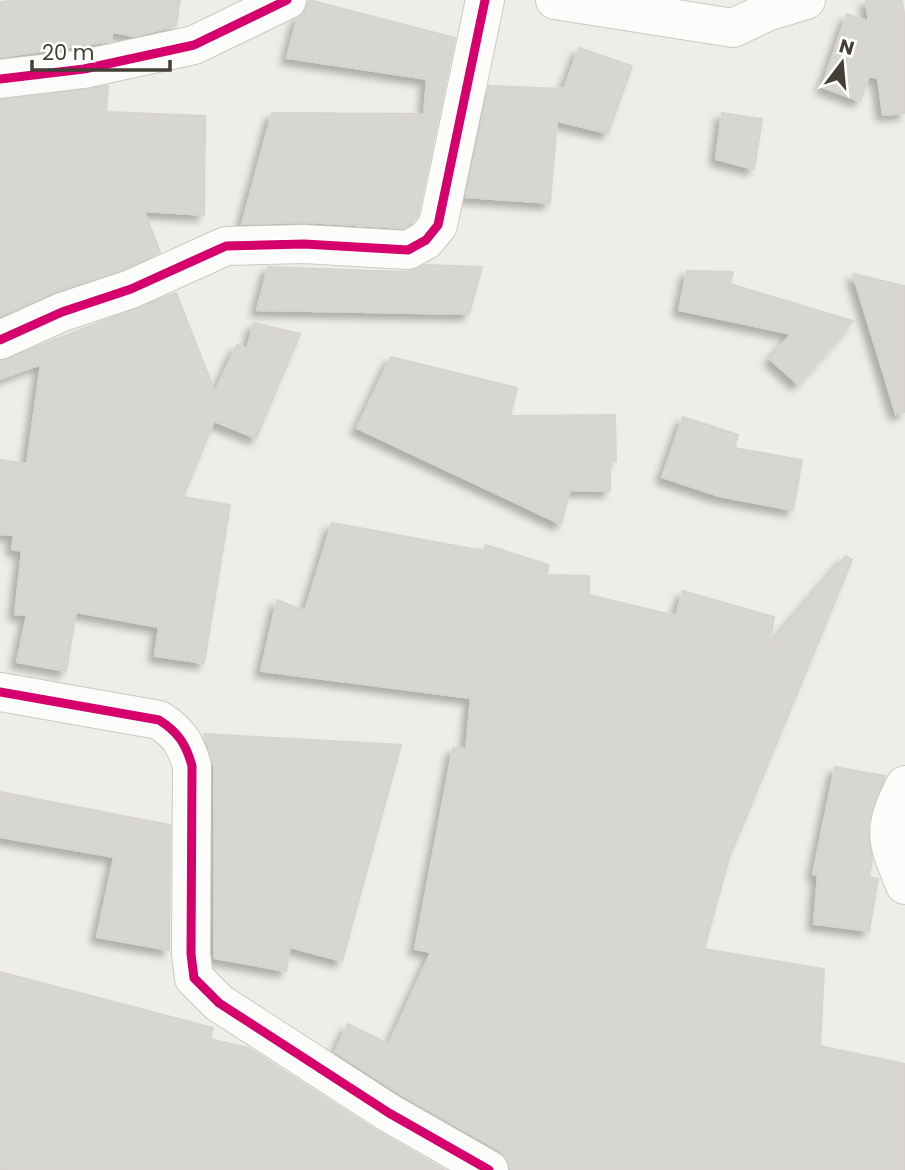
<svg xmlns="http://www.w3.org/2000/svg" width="905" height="1170" font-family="Poppins,sans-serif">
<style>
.building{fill:#d7d6d0;stroke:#d6d4cd;stroke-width:2;filter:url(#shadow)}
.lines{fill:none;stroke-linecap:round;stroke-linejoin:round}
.minor-casing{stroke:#cac9c3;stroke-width:40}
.minor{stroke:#fcfcfb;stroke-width:38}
.cycleway-casing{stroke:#fff;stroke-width:13}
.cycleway{stroke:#d6006c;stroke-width:9}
</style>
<defs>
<filter id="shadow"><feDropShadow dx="-6" dy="6" stdDeviation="3.5" flood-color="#0004"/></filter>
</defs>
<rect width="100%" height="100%" fill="#eeede7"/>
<g class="building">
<polygon points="19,0 180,0 176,26 134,36 112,32 112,41 0,57 0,2"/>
<polygon points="309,0 455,38 418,215 403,228 305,222 242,224 272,113 424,114 427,79 287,58 297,19 305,12"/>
<polygon points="866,0 902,0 905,20 905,113 883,115 878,78 869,76 860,101 822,87 847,14 869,22"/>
<polygon points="579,48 632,66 608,133 557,121 550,203 466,197 489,86 564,89"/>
<polygon points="108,86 106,112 205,116 204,215 144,211 160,252 123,269 53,292 0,316 0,100"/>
<polygon points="722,113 762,119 754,169 716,159"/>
<polygon points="425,265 482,267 469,314 257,310 268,267 407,272"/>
<polygon points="687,271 733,272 730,284 853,321 798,384 770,359 791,334 679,310"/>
<polygon points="853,274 905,286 905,412 896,414"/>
<polygon points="176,293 215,392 237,345 247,349 254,323 300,334 256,438 214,421 183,497 230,505 204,663 155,656 159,627 76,612 66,671 17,662 27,615 15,614 22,551 12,549 14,535 0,534 0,460 27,464 41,364 0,379 0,361"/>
<polygon points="391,357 517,388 510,416 615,415 616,461 610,459 610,491 570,490 561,524 357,428"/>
<polygon points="683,417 738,435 734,448 802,460 793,510 719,496 662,477"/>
<polygon points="332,523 484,551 486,545 549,565 546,575 589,576 589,595 676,616 683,591 774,617 769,646 846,556 852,560 729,858 704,949 824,969 820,1046 905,1064 905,1170 511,1170 508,1160 500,1151 400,1094 335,1052 348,1024 389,1044 431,952 415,949 453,748 466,749 471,698 261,671 277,600 305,611"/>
<polygon points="204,734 401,745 342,961 290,947 286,971 214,958 214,766"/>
<polygon points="835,767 885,776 868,823 872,861 869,877 878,879 869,931 814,924 818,875 813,874"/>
<polygon points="0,792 170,825 169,950 97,937 114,857 0,837"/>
<polygon points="0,972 213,1028 210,1039 248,1048 377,1131 445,1170 0,1170"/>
</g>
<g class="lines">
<defs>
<g id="minor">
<polyline points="555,0 733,28 769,11 806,0"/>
<polyline points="0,79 84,69 194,45 287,0"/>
<polyline points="0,340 62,312 131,289 226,246 304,244 408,250 426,240 438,225 485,0"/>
<path d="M 0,692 L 159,720 C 178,732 186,744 192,766 L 191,954 L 194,978 L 219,1003 L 389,1113 L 489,1170"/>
<path d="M 905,785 C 882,831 886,839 905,885"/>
</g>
</defs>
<use href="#minor" class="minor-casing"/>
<use href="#minor" class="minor"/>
<defs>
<g id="cycleway">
<polyline points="0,79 84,69 194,45 287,0"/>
<polyline points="0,340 62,312 131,289 226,246 304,244 408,250 426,240 438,225 485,0"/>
<path d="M 0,692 L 159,720 C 178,732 186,744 192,766 L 191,954 L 194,978 L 219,1003 L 389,1113 L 489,1170"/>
</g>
</defs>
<use href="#cycleway" class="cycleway-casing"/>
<use href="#cycleway" class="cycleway"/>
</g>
<g transform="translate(842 63) rotate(16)" stroke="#ffffff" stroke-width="5" paint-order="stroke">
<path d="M0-5L12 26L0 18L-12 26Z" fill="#433f34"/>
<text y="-10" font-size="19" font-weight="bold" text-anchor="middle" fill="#433f34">N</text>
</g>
<path d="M32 60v10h138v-10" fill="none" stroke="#433f34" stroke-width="3.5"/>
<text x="42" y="60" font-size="21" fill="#433f34" stroke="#ffffff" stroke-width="5" paint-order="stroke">20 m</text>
</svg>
